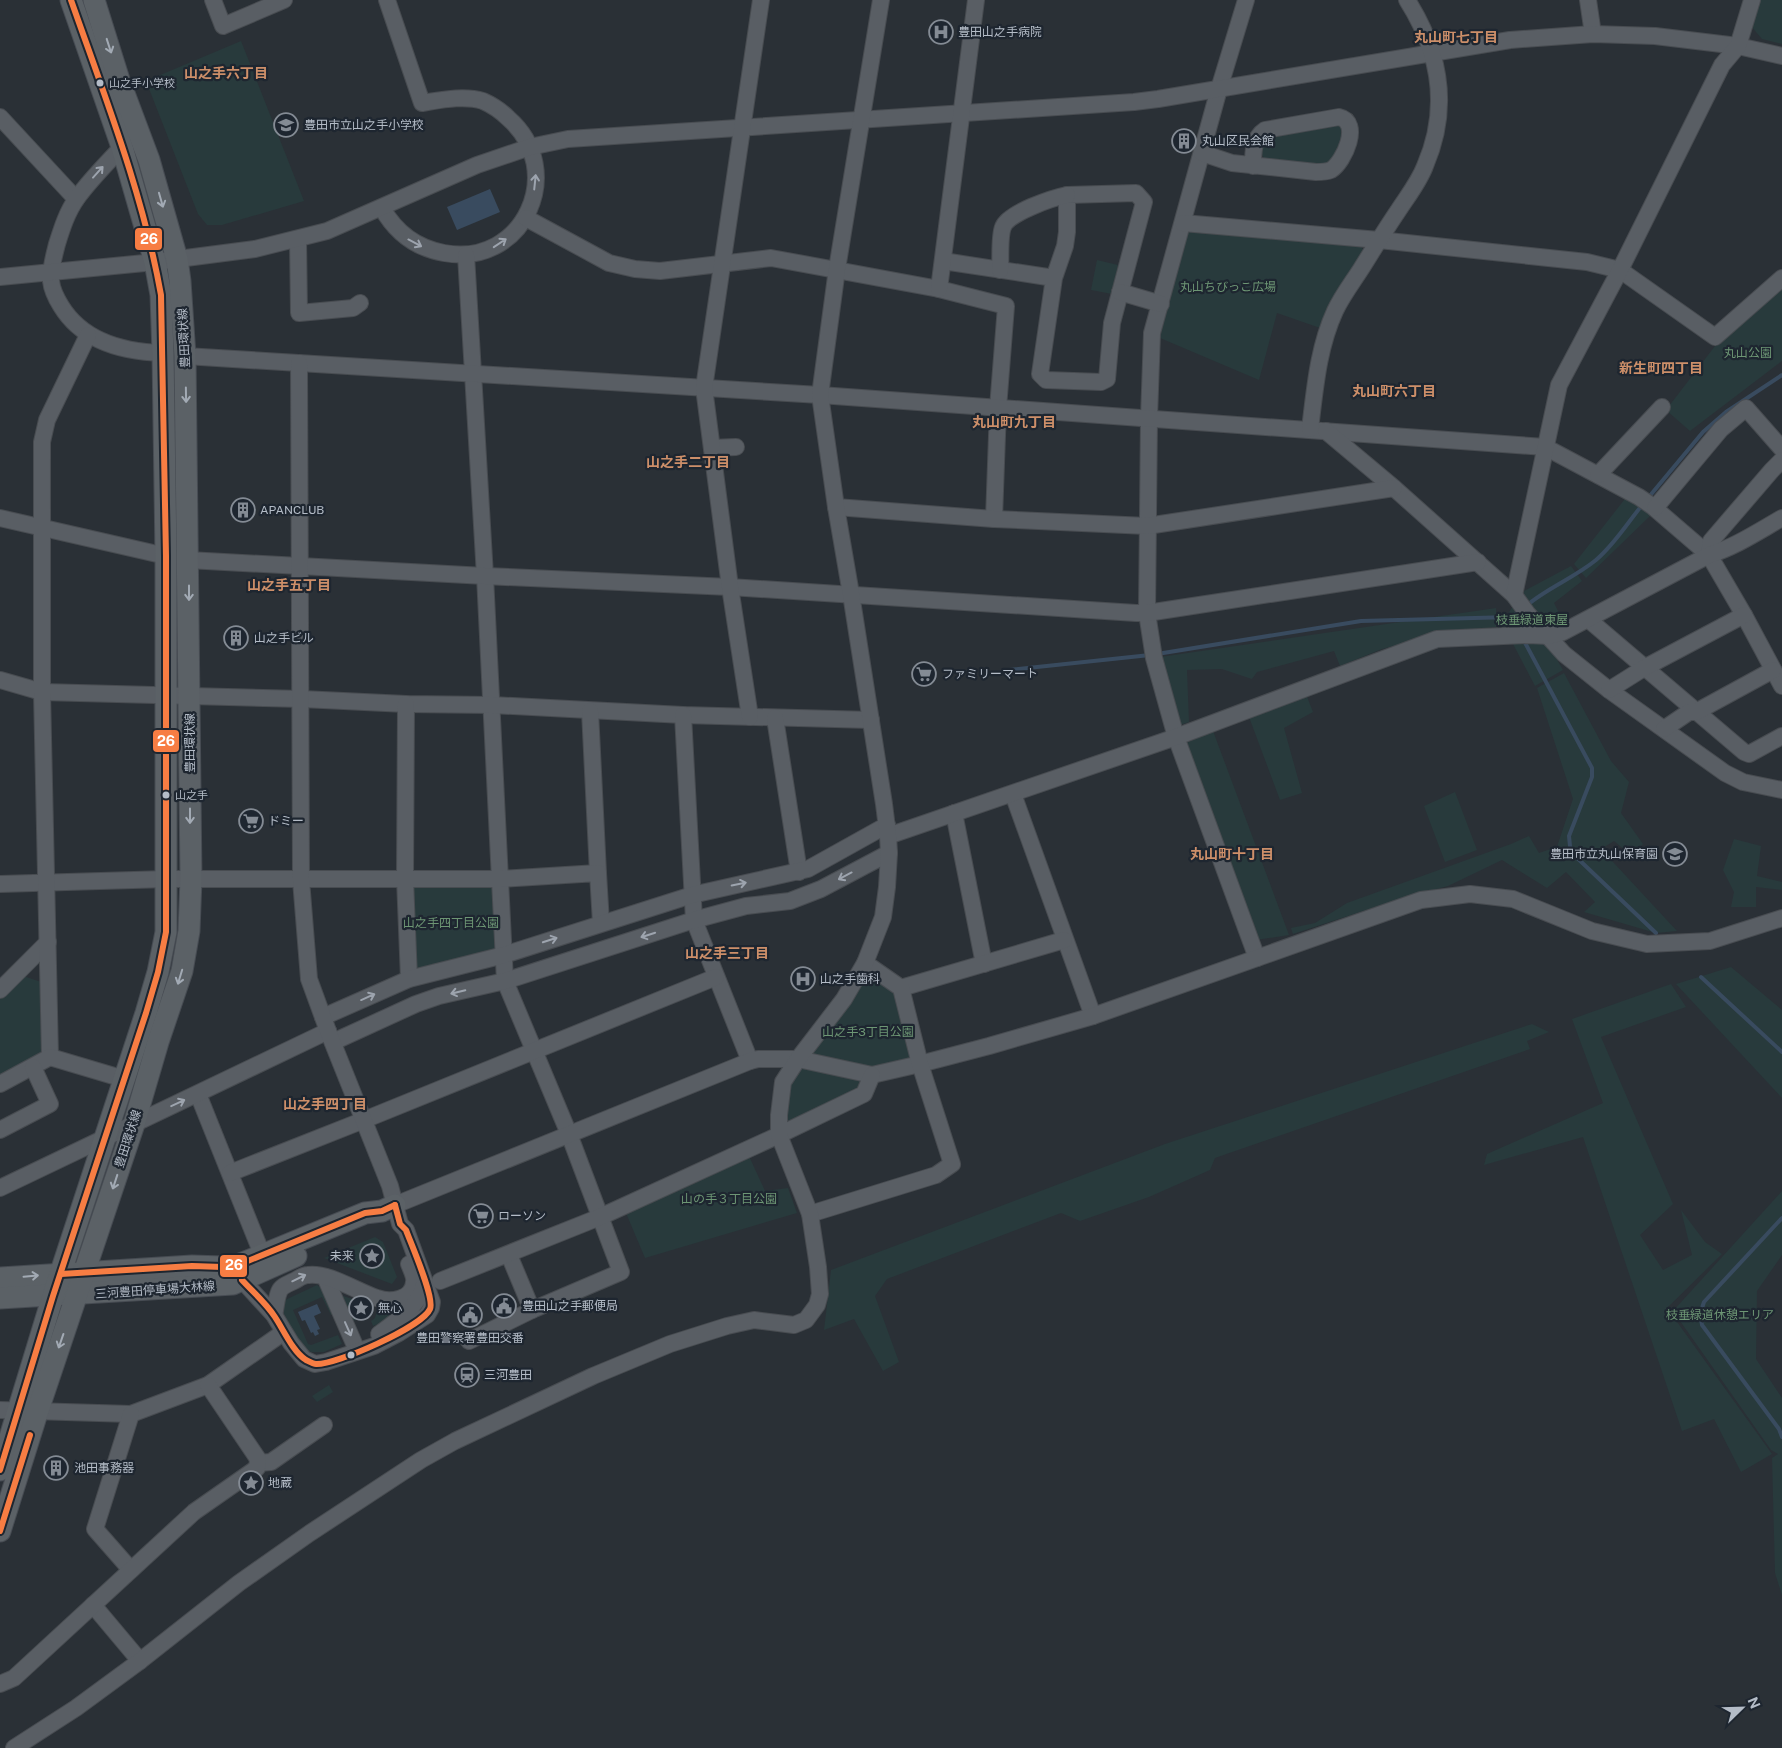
<svg xmlns="http://www.w3.org/2000/svg" width="1782" height="1748" viewBox="0 0 1782 1748" font-family="'Public Sans','Noto Sans JP',sans-serif">
<style>
.green{fill:#283a3c}
.water{fill:#394b5f}
.lines{fill:none;stroke-linecap:round;stroke-linejoin:round}
.stream{stroke:#394b5f;stroke-width:4}
.minor-casing{stroke:#484c51;stroke-width:18}
.major-casing{stroke:#474c53;stroke-width:23}
.minor{stroke:#595e64;stroke-width:16}
.major{stroke:#5b6166;stroke-width:21}
.bus-1-casing{stroke:#1e2630;stroke-width:10}
.bus-1{stroke:#f77d43;stroke-width:6}
.oneway{stroke:#a2aab4}
.oneway2{stroke:#9da4ae}
.bus-dot{fill:#b4bcc7;stroke:#1e2630;stroke-width:2}
.labels{text-anchor:middle;dominant-baseline:central;stroke-width:4.5;stroke-linejoin:round;paint-order:stroke}
.bus-label{font-size:11px;fill:#b4bcc7;stroke:#1e2630;text-anchor:start}
.poi-label{font-size:12px;fill:#b4bcc7;stroke:#1e2630;text-anchor:start}
.park-label{font-size:12px;fill:#6d9674;stroke:#1e2630}
.street-label{font-size:12px;fill:#b4bcc7;stroke:#1e2630}
.neighbourhood-label{font-size:14px;font-weight:bold;fill:#cd8f69;stroke:#1e2630}
.line-badge{stroke:#1e2630;stroke-width:2}
.badge-label{font-size:14px;text-anchor:middle;font-weight:bold;fill:#fff}
</style>
<rect width="100%" height="100%" fill="#2a3036"/>
<g class="green">
<path d="M 1760,0 L 1782,0 L 1782,44 L 1762,39 L 1751,26 Z"/>
<path d="M 241,41 L 304,201 L 222,225 L 207,225 L 198,214 L 146,81 Z"/>
<path d="M 1334,125 L 1339,126 L 1343,130 C 1344,145 1336,155 1326,165 L 1265,160 L 1260,152 L 1266,136 Z"/>
<path d="M 1194,229 L 1360,245 L 1364,251 L 1323,329 L 1277,313 L 1259,380 L 1160,338 L 1186,234 Z"/>
<path d="M 1097,260 L 1118,265 L 1112,294 L 1091,290 Z"/>
<path d="M 1782,286 L 1782,361 L 1690,431 L 1666,410 L 1715,346 Z"/>
<path d="M 1628,495 L 1652,514 L 1586,578 L 1574,564 Z"/>
<path d="M 1571,566 L 1582,581 L 1554,603 L 1564,623 L 1547,642 L 1563,670 L 1535,686 L 1502,623 L 1522,592 Z"/>
<path d="M 1496,608 L 1496,627 L 1445,633 L 1382,649 L 1340,666 L 1334,651 L 1257,672 L 1252,679 L 1222,669 L 1187,670 L 1189,722 L 1177,726 L 1160,657 Z"/>
<path d="M 1564,673 L 1611,761 L 1629,782 L 1621,813 L 1643,844 L 1632,856 L 1614,841 L 1601,849 L 1677,931 L 1656,933 L 1584,912 L 1595,902 L 1566,872 L 1547,888 L 1502,860 L 1448,886 L 1406,897 L 1293,934 L 1291,928 L 1315,923 L 1347,903 L 1511,844 L 1529,836 L 1539,853 L 1557,847 L 1573,799 L 1537,688 Z"/>
<path d="M 1306,694 L 1313,712 L 1284,728 L 1302,793 L 1280,800 L 1249,717 Z"/>
<path d="M 1213,731 L 1289,935 L 1256,940 L 1186,743 Z"/>
<path d="M 1455,792 L 1477,850 L 1445,862 L 1424,806 Z"/>
<path d="M 1734,839 L 1761,846 L 1757,876 L 1782,882 L 1782,890 L 1756,887 L 1756,907 L 1731,907 L 1734,892 L 1723,870 Z"/>
<path d="M 408,882 L 497,882 L 501,953 L 412,975 Z"/>
<path d="M 1731,967 L 1782,1010 L 1782,1098 L 1676,984 Z"/>
<path d="M 866,971 L 895,992 L 914,1061 L 860,1091 L 785,1127 L 789,1086 Z"/>
<path d="M 20,975 L 44,983 L 44,1050 L 42,1056 L 0,1077 L 0,995 Z"/>
<path d="M 1671,984 L 1686,1007 L 1601,1037 L 1673,1204 L 1640,1235 L 1663,1270 L 1692,1255 L 1681,1210 L 1705,1242 L 1722,1254 L 1667,1308 L 1772,1454 L 1741,1472 L 1714,1419 L 1682,1431 L 1583,1137 L 1484,1165 L 1487,1154 L 1603,1103 L 1572,1019 Z"/>
<path d="M 1532,1024 L 1549,1032 L 1527,1041 L 1530,1049 L 1215,1158 L 1210,1170 L 1149,1197 L 1080,1221 L 1061,1213 L 887,1279 L 875,1296 L 899,1362 L 883,1371 L 854,1319 L 824,1330 L 831,1270 L 1165,1144 Z"/>
<path d="M 748,1154 L 765,1191 L 788,1188 L 797,1213 L 645,1258 L 626,1213 Z"/>
<path d="M 1782,1191 L 1782,1255 L 1757,1291 L 1756,1359 L 1782,1398 L 1782,1595 L 1775,1573 L 1772,1458 L 1778,1454 L 1771,1450 L 1673,1311 Z"/>
<path d="M 375,1237 L 383,1242 L 397,1277 L 392,1284 L 324,1258 Z"/>
<path d="M 317,1285 L 327,1293 L 337,1313 L 331,1315 L 322,1297 L 293,1310 L 308,1344 L 311,1345 L 338,1335 L 342,1344 L 324,1352 L 311,1352 L 299,1345 L 281,1312 L 283,1301 Z"/>
<path d="M 337,1294 L 367,1304 L 365,1315 L 349,1323 Z"/>
<path d="M 378,1308 L 386,1310 L 401,1309 L 386,1321 L 373,1326 L 371,1321 L 375,1318 Z"/>
<path d="M 329,1385 L 333,1392 L 317,1402 L 312,1396 Z"/>
</g>
<g class="water">
<path d="M 490,189 L 500,212 L 457,230 L 447,207 Z"/>
<path d="M 317,1304 L 321,1313 L 314,1316 L 320,1329 L 317,1330 L 319,1334 L 315,1336 L 313,1332 L 311,1333 L 305,1320 L 302,1321 L 298,1312 Z"/>
</g>
<g class="lines">
<g class="stream">
<path d="M 1648,498 L 1703,432 L 1726,412 L 1782,375"/>
<path d="M 1526,606 C 1547,588 1574,578 1596,560 C 1615,544 1628,522 1643,504"/>
<path d="M 1512,617 L 1519,631"/>
<path d="M 1523,639 L 1592,768 L 1592,777 L 1569,836 L 1570,846 L 1574,855 L 1656,933"/>
<path d="M 1157,654 L 1361,621 L 1512,617 L 1520,610"/>
<path d="M 1009,670 L 1150,655"/>
<path d="M 1701,977 L 1782,1052"/>
<path d="M 1782,1218 L 1704,1302 L 1700,1314 L 1702,1325 L 1779,1429 L 1782,1437"/>
</g>
<g class="minor-casing">
<g id="minor">
<path d="M 213,0 L 223,26 L 284,0"/>
<path d="M 1246,0 L 1219,89 L 1152,333 L 1149,418 L 1147,613 L 1154,658 L 1176,737 L 1257,958"/>
<path d="M 1588,0 L 1593,34"/>
<path d="M 0,117 L 76,199"/>
<path d="M 122,147 C 107,163 90,180 77,198 C 67,212 62,228 57,244 C 54,256 50,269 51,281 C 52,290 56,298 61,306 C 83,342 123,352 163,353"/>
<path d="M 1202,153 L 1232,163 L 1316,172 C 1321,172 1326,172 1331,170 C 1344,162 1362,122 1339,117 L 1265,130 C 1253,138 1253,153 1253,166"/>
<path d="M 382,208 C 396,233 416,248 444,253 C 524,268 568,170 508,118 C 501,111 492,105 483,101 C 464,95 441,100 422,103 L 387,0"/>
<path d="M 526,218 L 609,263 L 635,269 L 660,271 L 771,258 L 939,289 L 1006,306 L 998,408 L 994,519"/>
<path d="M 1183,223 L 1379,240 L 1587,262 L 1620,270 L 1715,337 L 1782,278"/>
<path d="M 298,239 L 299,313 L 353,308 L 360,303"/>
<path d="M 466,255 L 485,576 L 505,981 L 569,1134 L 621,1272 L 532,1310 L 469,1341"/>
<path d="M 943,261 L 1054,278 L 1040,374 L 1046,380 L 1101,382 L 1107,379 L 1112,323 L 1144,202 L 1136,193 L 1067,195 L 1067,232 L 1065,246 L 1054,278"/>
<path d="M 1000,270 C 1001,259 999,237 1003,227 C 1008,213 1052,198 1067,195"/>
<path d="M 0,277 L 155,262 L 255,249 L 327,231 L 477,165 L 530,147 L 568,139 L 1134,102 L 1158,99 L 1510,40 L 1593,34 L 1655,36 L 1738,46 L 1782,56"/>
<path d="M 939,289 L 976,0"/>
<path d="M 1120,292 L 1161,304"/>
<path d="M 185,356 L 820,395 L 1545,447 L 1639,497 L 1652,506 L 1709,555 L 1744,615 L 1782,686"/>
<path d="M 1310,429 C 1315,389 1318,348 1335,311 C 1342,296 1352,283 1361,269 C 1373,250 1385,230 1398,211 C 1407,197 1419,182 1425,166 C 1450,108 1440,52 1407,0"/>
<path d="M 1326,431 L 1394,488 L 1514,595 L 1527,613 L 1564,654 L 1609,690 L 1725,773 L 1743,782 L 1782,790"/>
<path d="M 712,448 L 736,447"/>
<path d="M 1598,475 L 1662,407"/>
<path d="M 836,507 L 994,519 L 1147,526 L 1394,488"/>
<path d="M 1655,508 L 1721,429 L 1746,408 L 1782,449"/>
<path d="M 0,518 L 166,556"/>
<path d="M 1709,555 L 1711,541 L 1772,470 L 1782,460"/>
<path d="M 188,560 L 485,576 L 730,587 L 1136,613 L 1147,613 L 1478,562"/>
<path d="M 1514,595 L 1559,385 L 1620,270 L 1722,65 L 1738,46 L 1752,0"/>
<path d="M 1589,620 L 1744,752 L 1749,754 L 1782,736"/>
<path d="M 0,680 L 42,692 L 302,699 L 406,704 L 492,705 L 683,715 L 871,720"/>
<path d="M 1609,690 L 1644,668 L 1744,615"/>
<path d="M 406,704 L 405,879 L 409,979"/>
<path d="M 590,711 L 598,873"/>
<path d="M 683,715 L 694,920 L 750,1061"/>
<path d="M 750,717 L 730,587 L 704,388 L 761,0"/>
<path d="M 775,718 L 799,872"/>
<path d="M 1664,729 L 1689,712 L 1696,712 L 1773,670"/>
<path d="M 1013,794 L 1093,1016"/>
<path d="M 954,813 L 984,964"/>
<path d="M 888,836 L 1176,737 L 1437,639 L 1528,635 L 1549,636 L 1563,632 L 1709,555 C 1735,547 1759,531 1782,518"/>
<path d="M 0,884 L 167,879 L 500,879 L 598,873 L 601,923"/>
<path d="M 901,988 L 1064,940"/>
<path d="M 0,990 L 48,942"/>
<path d="M 323,1017 L 409,979 L 504,955 L 692,895 L 808,869 L 887,825"/>
<path d="M 333,1042 L 416,1004 L 439,996 L 505,981 L 694,920 L 746,906 L 790,901 L 821,889 L 889,853"/>
<path d="M 50,1057 L 42,692 L 42,442 L 47,420 L 88,335"/>
<path d="M 0,1084 L 50,1057 L 124,1079"/>
<path d="M 198,1094 L 262,1254"/>
<path d="M 0,1130 L 50,1104 L 33,1067"/>
<path d="M 230,1173 L 364,1120 L 716,977"/>
<path d="M 0,1188 L 328,1031"/>
<path d="M 395,1205 L 750,1061 L 758,1059 L 798,1059 L 872,1075 L 920,1064 L 989,1046 L 1093,1016 L 1421,900 L 1470,894 L 1513,899 L 1592,931 L 1647,944 L 1710,941 L 1782,918"/>
<path d="M 810,1214 L 936,1175 L 952,1164 L 920,1064 L 901,988 L 865,963"/>
<path d="M 509,1255 L 532,1310"/>
<path d="M 325,1277 L 356,1348"/>
<path d="M 242,1280 L 274,1315 L 291,1343 L 304,1359 L 315,1364 L 326,1362 L 374,1346 L 399,1333 L 427,1315 L 431,1308 L 432,1302 L 406,1230 L 400,1224 L 390,1186 L 328,1031 L 309,979 L 301,880 L 299,363"/>
<path d="M 440,1281 L 600,1217 L 779,1135 L 864,1094 L 872,1075"/>
<path d="M 274,1315 C 276,1308 276,1299 279,1292 C 281,1286 288,1284 294,1281 C 298,1279 303,1275 308,1275 C 328,1272 358,1292 377,1298 C 390,1303 413,1300 414,1282 C 415,1277 411,1269 409,1264"/>
<path d="M 379,1334 C 393,1324 420,1305 423,1287"/>
<path d="M 0,1410 L 131,1414 L 208,1385 L 284,1332"/>
<path d="M 131,1414 L 95,1529 L 131,1570"/>
<path d="M 258,1463 L 271,1462 L 324,1425"/>
<path d="M 93,1605 L 140,1661"/>
<path d="M 0,1684 L 14,1678 L 194,1512 L 257,1468 L 258,1459 L 208,1385"/>
<path d="M 14,1748 L 76,1708 L 140,1661 L 239,1583 L 310,1533 L 421,1460 L 455,1441 L 593,1376 L 670,1344 L 727,1326 L 754,1320 L 794,1325 L 806,1320 L 817,1305 L 820,1294 L 818,1267 L 810,1214 L 779,1135 L 779,1115 L 783,1082 L 798,1059 L 844,999 L 865,963 L 883,917 L 887,887 L 889,853 L 888,836 L 884,804 L 851,594 L 836,507 L 820,395 L 837,269 L 881,0"/>
</g>
</g>
<g class="major-casing">
<g id="major">
<path d="M 0,1278 L 192,1266 L 223,1267 L 238,1265 L 365,1213 L 382,1211 L 395,1205"/>
<path d="M 0,1298 L 233,1284 L 296,1256"/>
<path d="M 0,1470 L 53,1296 L 146,1013 L 158,972 L 166,932 L 166,556 L 163,353 L 161,295 L 155,262 L 122,147 L 71,0"/>
<path d="M 0,1531 L 37,1413 L 134,1124 L 158,1042 L 182,971 L 189,931 L 191,879 L 185,356 L 180,281 L 177,259 L 149,160 L 119,80 L 94,0"/>
</g>
</g>
<use href="#minor" class="minor"/>
<use href="#major" class="major"/>
<g class="bus-1-casing">
<g id="bus-1">
<path d="M 61,1274 L 192,1266 L 223,1267 L 238,1265 L 365,1213 L 382,1211 L 395,1205"/>
<path d="M 242,1280 C 253,1292 266,1303 275,1317 C 283,1329 293,1352 306,1360 C 308,1361 313,1364 316,1364 C 336,1365 422,1327 430,1309 C 435,1298 411,1244 406,1230 L 400,1224 L 395,1205"/>
<path d="M 0,1470 L 53,1296 L 146,1013 L 158,972 L 166,932 L 166,556 L 161,295 C 143,194 105,97 71,0"/>
<path d="M 0,1531 L 30,1435"/>
</g>
</g>
<use href="#bus-1" class="bus-1"/>
</g>
<defs><path id="oneway-shaft" d="M-6 0H5M1.5-3L5.5 0L1.5 3" fill="none" stroke-width="1.6" stroke-linecap="round" stroke-linejoin="round" transform="scale(1.25)"/></defs>
<g class="oneway">
<use href="#oneway-shaft" transform="translate(109 46) rotate(72)"/>
<use href="#oneway-shaft" transform="translate(161 200) rotate(74)"/>
<use href="#oneway-shaft" transform="translate(186 395) rotate(89)"/>
<use href="#oneway-shaft" transform="translate(189 593) rotate(90)"/>
<use href="#oneway-shaft" transform="translate(190 816) rotate(90)"/>
<use href="#oneway-shaft" transform="translate(180 977) rotate(107)"/>
<use href="#oneway-shaft" transform="translate(115 1182) rotate(108)"/>
<use href="#oneway-shaft" transform="translate(31 1276) rotate(-5)"/>
<use href="#oneway-shaft" transform="translate(61 1341) rotate(109)"/>
</g>
<g class="oneway2">
<use href="#oneway-shaft" transform="translate(98 172) rotate(-48)"/>
<use href="#oneway-shaft" transform="translate(535 182) rotate(-84)"/>
<use href="#oneway-shaft" transform="translate(415 243) rotate(28)"/>
<use href="#oneway-shaft" transform="translate(500 243) rotate(-34)"/>
<use href="#oneway-shaft" transform="translate(845 876) rotate(152)"/>
<use href="#oneway-shaft" transform="translate(739 884) rotate(-12)"/>
<use href="#oneway-shaft" transform="translate(648 935) rotate(162)"/>
<use href="#oneway-shaft" transform="translate(550 940) rotate(-18)"/>
<use href="#oneway-shaft" transform="translate(458 992) rotate(167)"/>
<use href="#oneway-shaft" transform="translate(368 997) rotate(-24)"/>
<use href="#oneway-shaft" transform="translate(178 1103) rotate(-25)"/>
<use href="#oneway-shaft" transform="translate(299 1278) rotate(-26)"/>
<use href="#oneway-shaft" transform="translate(348 1329) rotate(66)"/>
</g>
<defs>
<g id="hospital-ring" transform="scale(1.25)"><circle r="9.5" fill="#1e2630" stroke="#848b94" stroke-width="1.5"/><path d="M-5-5h3v3.5h4V-5h3V5h-3V1.5h-4V5h-3Z" fill="#848b94"/></g>
<g id="school-ring" transform="scale(1.25)"><circle r="9.5" fill="#1e2630" stroke="#848b94" stroke-width="1.5"/><path d="M0-5L7-2L0 1L-7-2ZM-4 1L0 2.5L4 1V4Q0 6-4 4Z" fill="#848b94"/></g>
<g id="building-ring" transform="scale(1.25)"><circle r="9.5" fill="#1e2630" stroke="#848b94" stroke-width="1.5"/><path d="M-4-6H4V6H1V3H-1V6H-4ZM-2.5-4.3h1.7v1.8h-1.7ZM.8-4.3h1.7v1.8H.8ZM-2.5-1h1.7V.8h-1.7ZM.8-1h1.7V.8H.8Z" fill="#848b94"/></g>
<g id="supermarket-ring" transform="scale(1.25)"><circle r="9.5" fill="#1e2630" stroke="#848b94" stroke-width="1.5"/><path d="M-6-5.5h2.5l.6 2H6L4.5 2H-2.5L-4.4-4H-6ZM-1.5 3.2a1.3 1.3 0 1 0 .1 0ZM3 3.2a1.3 1.3 0 1 0 .1 0Z" fill="#848b94"/></g>
<g id="sight-ring" transform="scale(1.25)"><circle r="9.5" fill="#1e2630" stroke="#848b94" stroke-width="1.5"/><path d="M0-6L1.8-2.2L6-1.7L2.9 1.2L3.7 5.4L0 3.3L-3.7 5.4L-2.9 1.2L-6-1.7L-1.8-2.2Z" fill="#848b94"/></g>
<g id="civic-ring" transform="scale(1.25)"><circle r="9.5" fill="#1e2630" stroke="#848b94" stroke-width="1.5"/><path d="M-.6-6.5H3V-4.5H.6V-3L4-1V1h2V6H-6V1h2V-1L-.6-3ZM-1.2 2.5V6h2.4V2.5Z" fill="#848b94"/></g>
<g id="station-ring" transform="scale(1.25)"><circle r="9.5" fill="#1e2630" stroke="#848b94" stroke-width="1.5"/><path d="M-3-6H3Q5-6 5-4V2Q5 4 3 4L4.5 6H3L1.5 4h-3L-3 6H-4.5L-3 4Q-5 4-5 2V-4Q-5-6-3-6ZM-3.5-4v3h7v-3ZM-3.5 1v1.5H-2V1ZM2 1v1.5H3.5V1Z" fill="#848b94"/></g>
</defs>
<g fill-rule="evenodd">
<use href="#hospital-ring" x="941" y="32"/>
<use href="#school-ring" x="286" y="125"/>
<use href="#building-ring" x="1184" y="141"/>
<use href="#building-ring" x="243" y="510"/>
<use href="#building-ring" x="236" y="638"/>
<use href="#supermarket-ring" x="924" y="674"/>
<use href="#supermarket-ring" x="251" y="821"/>
<use href="#school-ring" x="1675" y="854"/>
<use href="#hospital-ring" x="803" y="979"/>
<use href="#supermarket-ring" x="481" y="1216"/>
<use href="#sight-ring" x="372" y="1256"/>
<use href="#civic-ring" x="504" y="1306"/>
<use href="#sight-ring" x="361" y="1308"/>
<use href="#civic-ring" x="470" y="1315"/>
<use href="#station-ring" x="467" y="1375"/>
<use href="#building-ring" x="56" y="1468"/>
<use href="#sight-ring" x="251" y="1483"/>
</g>
<g class="bus-dot">
<circle cx="100" cy="83" r="4.5"/>
<circle cx="166" cy="795" r="4.5"/>
<circle cx="351" cy="1355" r="4.5"/>
</g>
<g class="labels">
<g class="bus-label">
<text x="109" y="83">山之手小学校</text>
<text x="175" y="795">山之手</text>
</g>
<g class="poi-label">
<text x="958" y="32">豊田山之手病院</text>
<text x="304" y="125">豊田市立山之手小学校</text>
<text x="1202" y="141">丸山区民会館</text>
<text x="260" y="510">APANCLUB</text>
<text x="254" y="638">山之手ビル</text>
<text x="942" y="674">ファミリーマート</text>
<text x="268" y="821">ドミー</text>
<text x="1658" y="854" text-anchor="end">豊田市立丸山保育園</text>
<text x="820" y="979">山之手歯科</text>
<text x="498" y="1216">ローソン</text>
<text x="354" y="1256" text-anchor="end">未来</text>
<text x="522" y="1306">豊田山之手郵便局</text>
<text x="378" y="1308">無心</text>
<text x="470" y="1338" text-anchor="middle">豊田警察署豊田交番</text>
<text x="484" y="1375">三河豊田</text>
<text x="74" y="1468">池田事務器</text>
<text x="268" y="1483">地蔵</text>
</g>
<g class="park-label">
<text x="1228" y="287">丸山ちびっこ広場</text>
<text x="1748" y="353">丸山公園</text>
<text x="1532" y="620">枝垂緑道東屋</text>
<text x="451" y="923">山之手四丁目公園</text>
<text x="868" y="1032">山之手3丁目公園</text>
<text x="729" y="1199">山の手３丁目公園</text>
<text x="1720" y="1315">枝垂緑道休憩エリア</text>
</g>
<g class="street-label">
<text transform="translate(184 338) rotate(-93)">豊田環状線</text>
<text transform="translate(190 743) rotate(-90)">豊田環状線</text>
<text transform="translate(128 1139) rotate(-72)">豊田環状線</text>
<text transform="translate(155 1290) rotate(-4)">三河豊田停車場大林線</text>
</g>
<g class="neighbourhood-label">
<text x="1456" y="37">丸山町七丁目</text>
<text x="226" y="73">山之手六丁目</text>
<text x="1661" y="368">新生町四丁目</text>
<text x="1394" y="391">丸山町六丁目</text>
<text x="1014" y="422">丸山町九丁目</text>
<text x="688" y="462">山之手二丁目</text>
<text x="289" y="585">山之手五丁目</text>
<text x="1232" y="854">丸山町十丁目</text>
<text x="727" y="953">山之手三丁目</text>
<text x="325" y="1104">山之手四丁目</text>
</g>
</g>
<g class="line-badge">
<rect x="134" y="227" width="29" height="24" rx="5" fill="#f77d43"/>
<rect x="152" y="729" width="28" height="24" rx="5" fill="#f77d43"/>
<rect x="219" y="1254" width="29" height="24" rx="5" fill="#f77d43"/>
</g>
<g class="badge-label">
<text x="149" y="244">26</text>
<text x="166" y="746">26</text>
<text x="234" y="1270">26</text>
</g>
<g transform="translate(1742 1708) rotate(67)" stroke="#1e2630" stroke-width="4" paint-order="stroke">
<path d="M0-4L9 19L0 12L-9 19Z" fill="#b4bcc7"/>
<text y="-8" font-size="14" font-weight="bold" text-anchor="middle" fill="#b4bcc7">N</text>
</g>
</svg>
